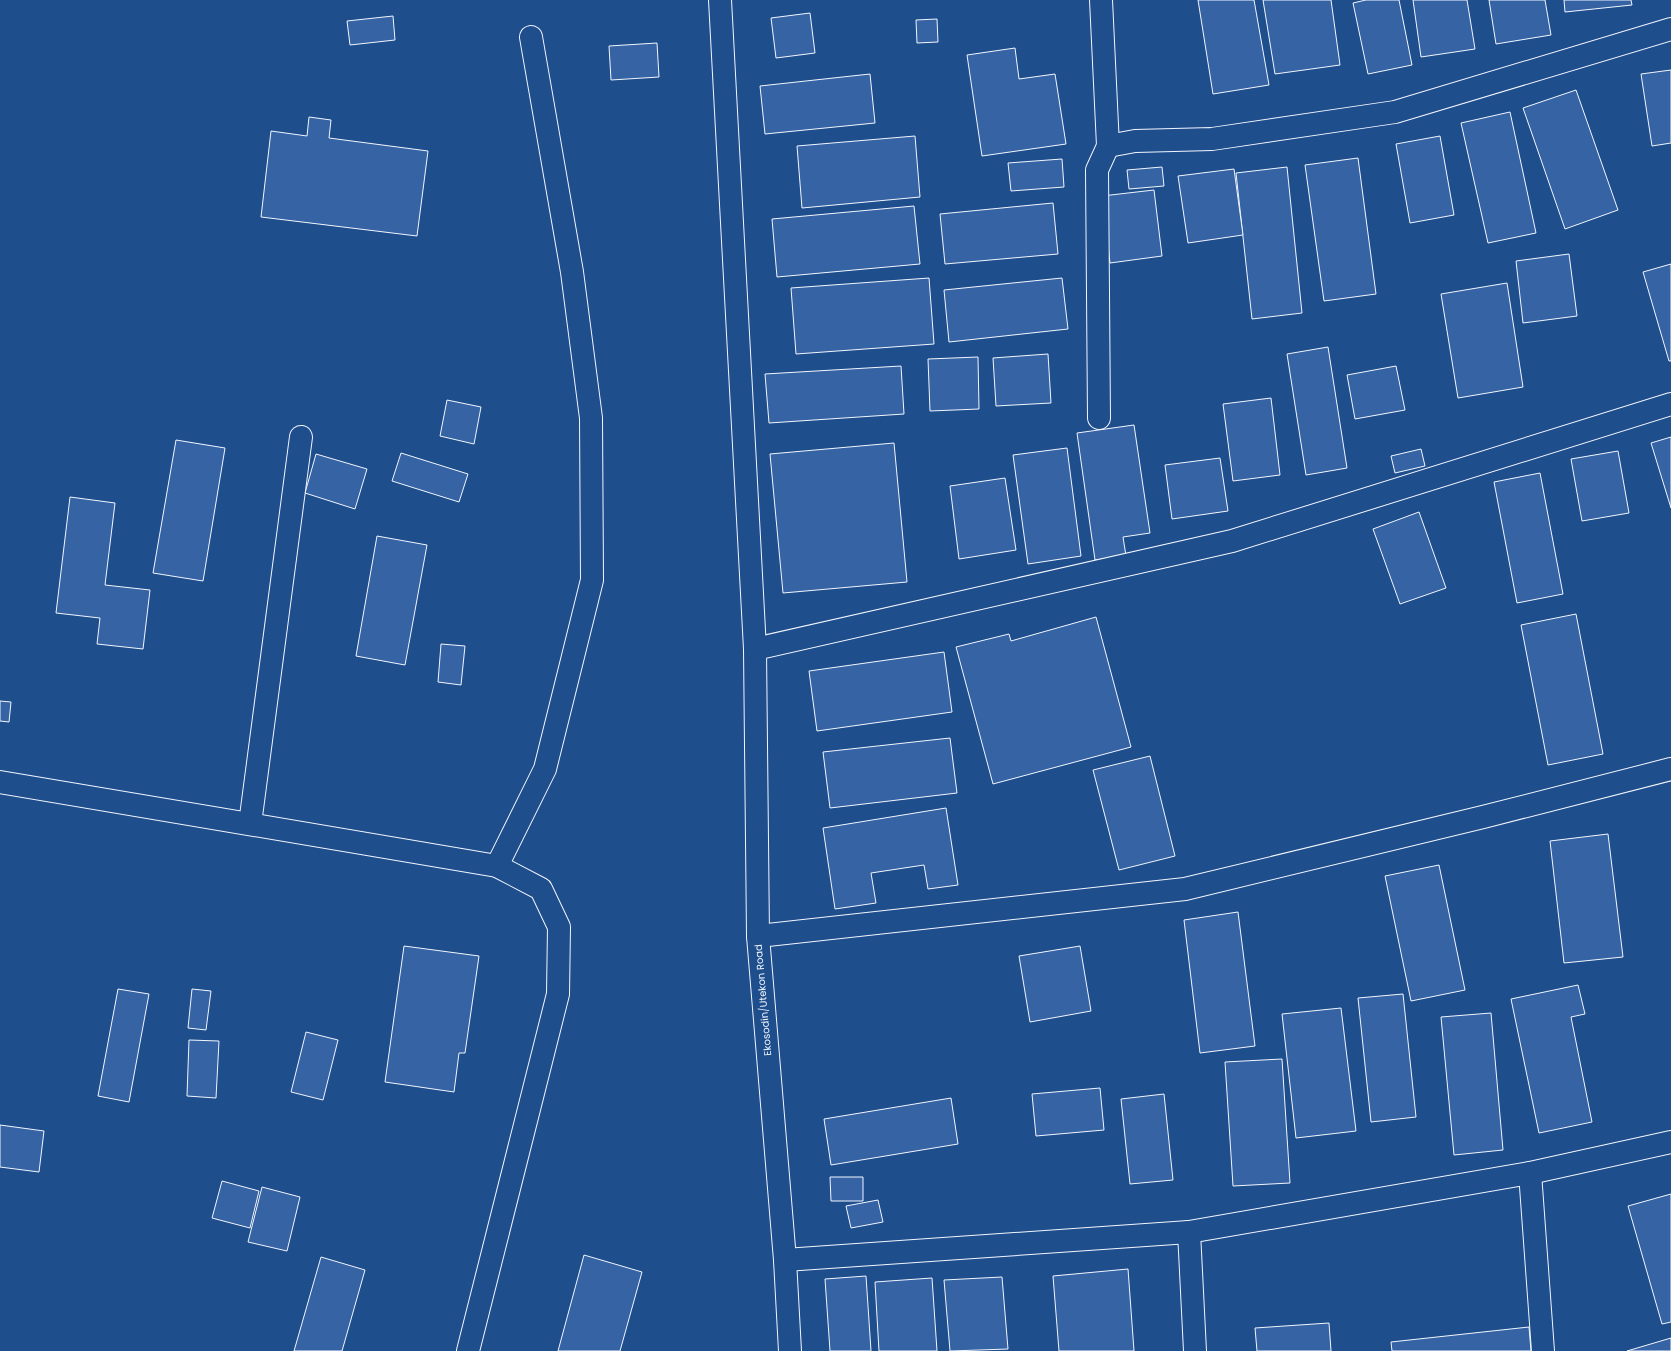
<svg xmlns="http://www.w3.org/2000/svg" width="1671" height="1351" viewBox="0 0 1671 1351" font-family="Poppins,sans-serif">
<style>
.building{fill:#3563a3;stroke:#f2f6ff}
.lines{fill:none;stroke-linecap:round;stroke-linejoin:round}
.street-casing{stroke:#f2f6ff;stroke-width:24}
.street{stroke:#1f4e8c;stroke-width:22}
.labels{text-anchor:middle;dominant-baseline:central;stroke-width:3;stroke-linejoin:round;paint-order:stroke}
.street-label{font-size:10px;fill:#f2f6ff;stroke:#1f4e8c}
</style>
<rect width="100%" height="100%" fill="#1f4e8c"/>
<g class="building">
<path d="M 1198,0 L 1254,0 L 1269,85 L 1213,94 Z"/>
<path d="M 1263,0 L 1331,0 L 1340,65 L 1275,74 Z"/>
<path d="M 1366,0 L 1399,0 L 1412,65 L 1368,74 L 1353,3 Z"/>
<path d="M 1413,0 L 1467,0 L 1475,49 L 1421,57 Z"/>
<path d="M 1489,0 L 1545,0 L 1551,35 L 1496,44 Z"/>
<path d="M 1564,0 L 1631,0 L 1632,5 L 1565,12 Z"/>
<path d="M 810,13 L 815,53 L 776,58 L 771,18 Z"/>
<path d="M 393,16 L 395,40 L 350,45 L 347,21 Z"/>
<path d="M 937,19 L 938,42 L 917,43 L 916,20 Z"/>
<path d="M 657,43 L 659,77 L 611,80 L 609,46 Z"/>
<path d="M 1015,48 L 1019,79 L 1055,74 L 1066,144 L 982,156 L 967,55 Z"/>
<path d="M 1671,70 L 1671,143 L 1652,146 L 1641,74 Z"/>
<path d="M 870,74 L 875,123 L 765,134 L 760,86 Z"/>
<path d="M 1576,90 L 1618,210 L 1565,229 L 1523,108 Z"/>
<path d="M 1510,112 L 1536,233 L 1488,243 L 1461,123 Z"/>
<path d="M 309,117 L 331,120 L 329,138 L 428,151 L 417,236 L 261,217 L 271,131 L 307,136 Z"/>
<path d="M 915,136 L 920,197 L 802,208 L 797,146 Z"/>
<path d="M 1440,136 L 1454,215 L 1410,223 L 1396,144 Z"/>
<path d="M 1358,158 L 1376,294 L 1324,301 L 1305,165 Z"/>
<path d="M 1062,159 L 1064,187 L 1011,191 L 1008,163 Z"/>
<path d="M 1162,167 L 1164,186 L 1129,189 L 1127,170 Z"/>
<path d="M 1287,167 L 1302,313 L 1252,319 L 1236,173 Z"/>
<path d="M 1234,169 L 1243,235 L 1188,243 L 1178,176 Z"/>
<path d="M 1154,190 L 1162,256 L 1110,263 L 1102,196 Z"/>
<path d="M 1053,203 L 1058,254 L 945,264 L 940,214 Z"/>
<path d="M 914,206 L 920,264 L 777,277 L 772,219 Z"/>
<path d="M 1569,254 L 1577,316 L 1523,323 L 1516,261 Z"/>
<path d="M 1671,264 L 1671,361 L 1669,361 L 1643,272 Z"/>
<path d="M 929,278 L 934,344 L 796,354 L 791,288 Z"/>
<path d="M 1062,278 L 1068,329 L 949,342 L 944,290 Z"/>
<path d="M 1507,283 L 1523,387 L 1458,398 L 1441,294 Z"/>
<path d="M 1328,347 L 1347,468 L 1306,475 L 1287,354 Z"/>
<path d="M 1048,354 L 1051,403 L 996,406 L 993,358 Z"/>
<path d="M 978,357 L 979,409 L 930,411 L 928,359 Z"/>
<path d="M 901,366 L 904,414 L 769,423 L 765,374 Z"/>
<path d="M 1396,366 L 1405,410 L 1355,419 L 1347,375 Z"/>
<path d="M 1271,398 L 1280,475 L 1233,481 L 1223,404 Z"/>
<path d="M 447,400 L 481,407 L 474,444 L 440,436 Z"/>
<path d="M 1134,425 L 1150,533 L 1123,537 L 1126,556 L 1095,560 L 1077,433 Z"/>
<path d="M 1671,437 L 1671,508 L 1651,443 Z"/>
<path d="M 176,440 L 225,448 L 203,581 L 153,573 Z"/>
<path d="M 894,443 L 907,582 L 783,593 L 770,454 Z"/>
<path d="M 1067,448 L 1081,556 L 1028,564 L 1013,455 Z"/>
<path d="M 1421,449 L 1425,466 L 1395,473 L 1391,456 Z"/>
<path d="M 1618,451 L 1629,513 L 1582,521 L 1571,459 Z"/>
<path d="M 401,453 L 468,474 L 459,502 L 392,481 Z"/>
<path d="M 316,454 L 367,469 L 355,509 L 305,493 Z"/>
<path d="M 1220,458 L 1228,511 L 1172,519 L 1165,465 Z"/>
<path d="M 1540,473 L 1563,594 L 1517,603 L 1494,482 Z"/>
<path d="M 1005,478 L 1016,550 L 959,559 L 950,486 Z"/>
<path d="M 70,497 L 115,503 L 105,585 L 150,590 L 143,649 L 97,644 L 100,618 L 56,613 Z"/>
<path d="M 1419,512 L 1446,588 L 1400,604 L 1373,529 Z"/>
<path d="M 377,536 L 427,545 L 405,665 L 356,656 Z"/>
<path d="M 1576,614 L 1603,754 L 1548,765 L 1521,625 Z"/>
<path d="M 1096,617 L 1131,747 L 993,784 L 956,647 L 1009,634 L 1011,641 Z"/>
<path d="M 441,644 L 465,646 L 461,685 L 438,682 Z"/>
<path d="M 944,652 L 952,712 L 817,731 L 809,671 Z"/>
<path d="M 0,701 L 11,702 L 9,722 L 0,721 Z"/>
<path d="M 950,738 L 957,793 L 830,808 L 823,752 Z"/>
<path d="M 1150,756 L 1175,856 L 1119,870 L 1093,770 Z"/>
<path d="M 946,808 L 958,885 L 928,889 L 924,865 L 871,873 L 876,903 L 835,909 L 823,828 Z"/>
<path d="M 1608,834 L 1623,957 L 1564,963 L 1550,841 Z"/>
<path d="M 1439,865 L 1465,990 L 1411,1001 L 1385,876 Z"/>
<path d="M 1238,912 L 1255,1046 L 1200,1053 L 1184,920 Z"/>
<path d="M 404,946 L 479,956 L 465,1053 L 459,1053 L 454,1092 L 385,1082 Z"/>
<path d="M 1080,946 L 1091,1011 L 1030,1022 L 1019,956 Z"/>
<path d="M 1578,985 L 1585,1014 L 1571,1017 L 1592,1122 L 1539,1133 L 1511,999 Z"/>
<path d="M 118,989 L 149,994 L 129,1102 L 98,1096 Z"/>
<path d="M 192,989 L 211,991 L 206,1030 L 188,1028 Z"/>
<path d="M 1403,994 L 1416,1117 L 1371,1122 L 1358,998 Z"/>
<path d="M 1341,1008 L 1356,1131 L 1296,1138 L 1282,1014 Z"/>
<path d="M 1491,1013 L 1503,1150 L 1454,1155 L 1441,1017 Z"/>
<path d="M 306,1032 L 338,1040 L 323,1100 L 291,1092 Z"/>
<path d="M 189,1040 L 219,1041 L 216,1098 L 187,1096 Z"/>
<path d="M 1282,1059 L 1290,1183 L 1233,1186 L 1225,1062 Z"/>
<path d="M 1100,1088 L 1104,1130 L 1036,1136 L 1032,1094 Z"/>
<path d="M 1164,1094 L 1173,1180 L 1130,1184 L 1121,1099 Z"/>
<path d="M 951,1098 L 958,1144 L 831,1165 L 824,1119 Z"/>
<path d="M 0,1125 L 44,1131 L 39,1172 L 0,1167 Z"/>
<path d="M 830,1177 L 863,1177 L 863,1201 L 831,1201 Z"/>
<path d="M 222,1181 L 259,1191 L 250,1228 L 212,1218 Z"/>
<path d="M 262,1187 L 300,1197 L 287,1251 L 248,1242 Z"/>
<path d="M 1671,1194 L 1671,1322 L 1662,1324 L 1628,1206 Z"/>
<path d="M 878,1200 L 883,1222 L 851,1228 L 846,1206 Z"/>
<path d="M 584,1255 L 642,1272 L 620,1351 L 558,1351 Z"/>
<path d="M 321,1257 L 365,1270 L 342,1351 L 294,1351 Z"/>
<path d="M 1128,1269 L 1134,1351 L 1059,1351 L 1053,1276 Z"/>
<path d="M 866,1276 L 871,1351 L 830,1351 L 825,1279 Z"/>
<path d="M 1002,1277 L 1008,1349 L 950,1351 L 944,1280 Z"/>
<path d="M 932,1278 L 937,1351 L 879,1351 L 875,1282 Z"/>
<path d="M 1329,1323 L 1331,1351 L 1257,1351 L 1255,1328 Z"/>
<path d="M 1529,1327 L 1531,1351 L 1392,1351 L 1391,1342 Z"/>
<path d="M 1671,1338 L 1671,1351 L 1627,1351 Z"/>
</g>
<g class="lines">
<g class="street-casing">
<g id="street">
<path d="M 720,0 L 755,649 L 758,936 L 785,1260 L 790,1351"/>
<path d="M 1108,146 L 1135,141 L 1212,139 L 1395,112 L 1671,29"/>
<path d="M 1099,418 L 1097,170 L 1108,146 L 1101,0"/>
<path d="M 755,649 L 1232,541 L 1671,404"/>
<path d="M 0,782 L 497,866 L 541,889 L 559,927 L 558,994 L 468,1351"/>
<path d="M 250,824 L 301,437"/>
<path d="M 497,866 L 545,769 L 592,580 L 591,418 L 572,272 L 531,37"/>
<path d="M 758,936 L 1185,889 L 1483,817 L 1671,769"/>
<path d="M 1530,1173 L 1543,1351"/>
<path d="M 1189,1232 L 1195,1351"/>
<path d="M 785,1260 L 1189,1232 L 1530,1173 L 1671,1142"/>
</g>
</g>
<use href="#street" class="street"/>
</g>
<g class="labels">
<g class="street-label">
<text transform="translate(763 1000) rotate(-95)">Ekosodin/Utekon Road</text>
</g>
</g>
</svg>
